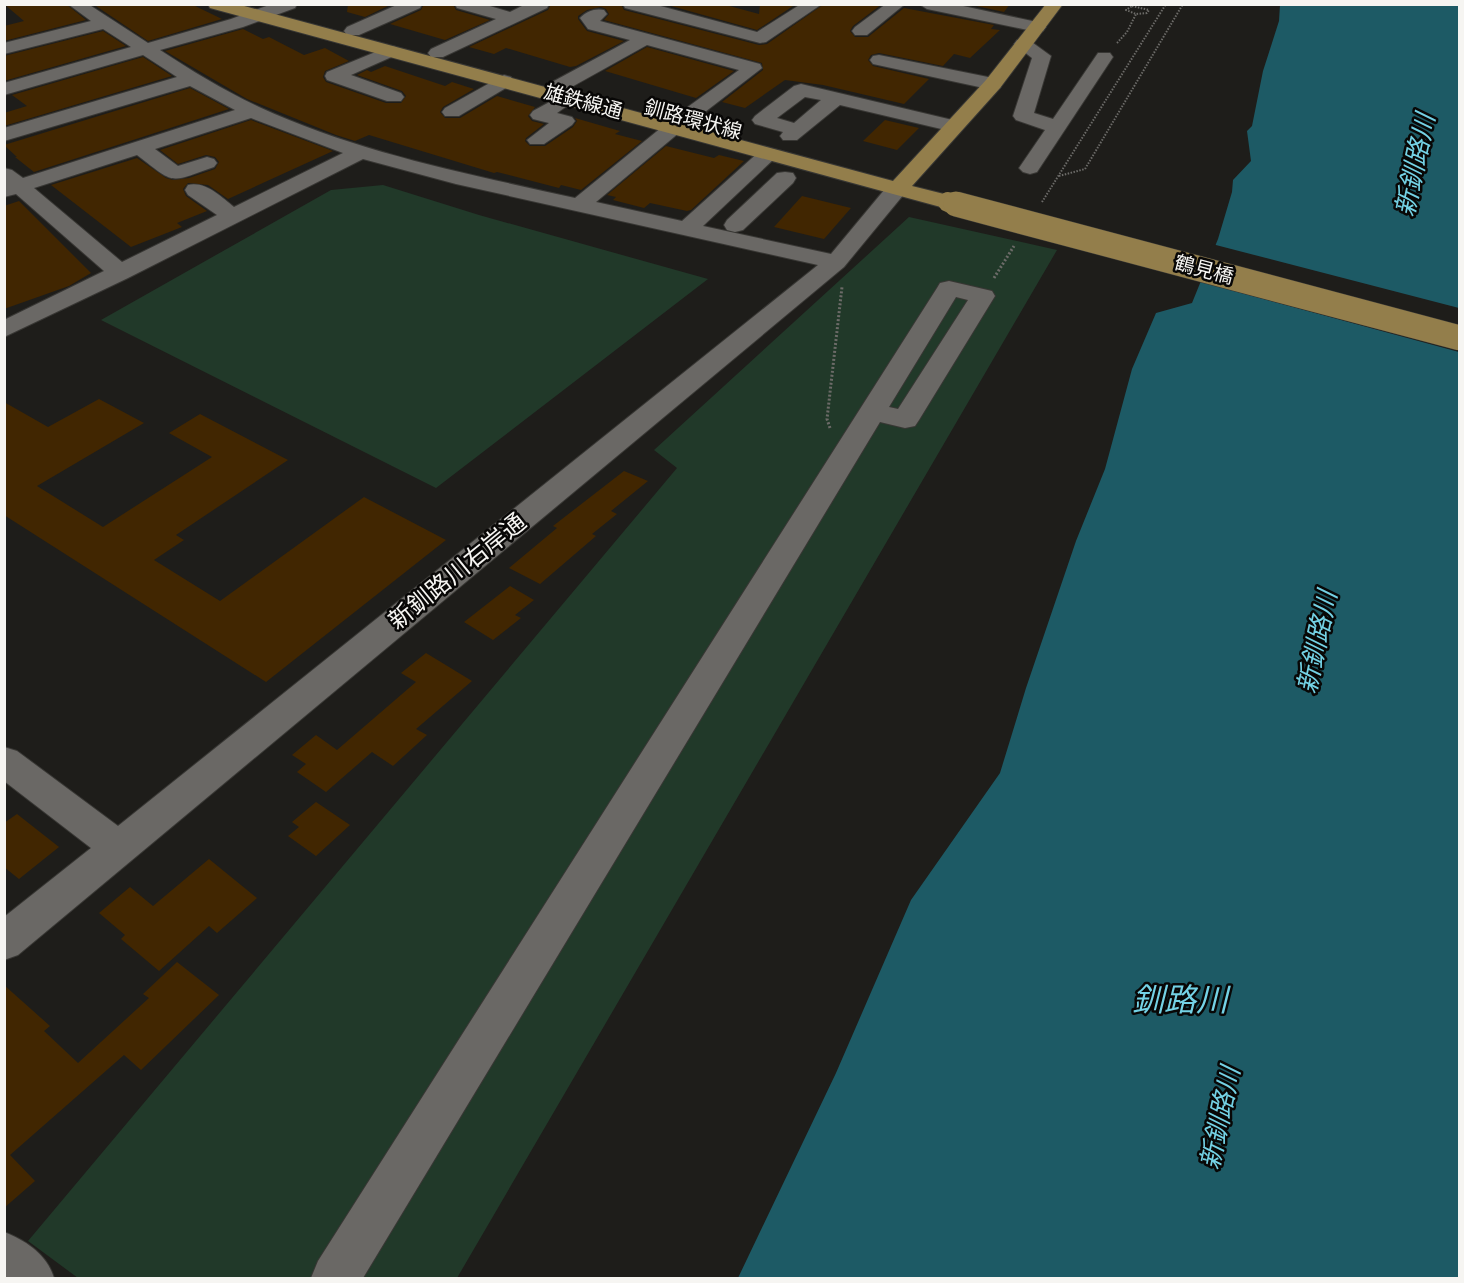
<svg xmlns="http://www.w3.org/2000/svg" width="1464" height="1283" viewBox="0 0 1464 1283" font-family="Jost,'Noto Sans JP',sans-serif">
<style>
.green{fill:#213929}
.water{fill:#1d5a65}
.pier{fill:#1e1d1a}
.building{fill:#412601}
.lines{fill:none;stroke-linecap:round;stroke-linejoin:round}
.minor-casing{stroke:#383734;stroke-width:2}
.major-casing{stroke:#383734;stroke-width:2}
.path-far1{stroke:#6c6b68;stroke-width:2;stroke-dasharray:1.5 1.5;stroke-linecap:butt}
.path{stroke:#6c6b68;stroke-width:3;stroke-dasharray:2 2;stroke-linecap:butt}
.minor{fill:#6a6865;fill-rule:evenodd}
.major{fill:#937e4b;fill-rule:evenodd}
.major-bridge-far1-casing{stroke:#383734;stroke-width:21;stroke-linecap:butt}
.major-bridge-casing{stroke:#383734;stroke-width:26;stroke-linecap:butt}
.major-bridge-far1{stroke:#937e4b;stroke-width:20}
.major-bridge{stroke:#937e4b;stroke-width:25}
.labels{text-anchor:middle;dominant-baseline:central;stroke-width:5;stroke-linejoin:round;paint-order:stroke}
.far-street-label{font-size:20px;fill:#f6f5f2;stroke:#080706}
.street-label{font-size:24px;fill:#f6f5f2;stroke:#080706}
.water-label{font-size:26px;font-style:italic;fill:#74d2e5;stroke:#080706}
.near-water-label{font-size:32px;font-style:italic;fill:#74d2e5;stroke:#080706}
</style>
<rect width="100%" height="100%" fill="#1e1d1a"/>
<g class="green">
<path d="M 383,185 L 479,215 L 708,279 L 436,488 L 101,320 L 331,190 Z"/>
<path d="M 909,217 L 1057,250 L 457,1278 L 78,1278 L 28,1241 L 677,468 L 654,450 Z"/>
</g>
<path class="water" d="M 1280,5 L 1459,5 L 1459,1278 L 738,1278 L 836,1073 L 911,900 L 1000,773 L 1026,688 L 1076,541 L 1105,469 L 1132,369 L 1156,313 L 1192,303 L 1218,239 L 1232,192 L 1233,180 L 1251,161 L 1247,131 L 1252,126 L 1263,71 L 1279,21 Z"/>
<path class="pier" d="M 1212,244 L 1459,308 L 1459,352 L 1197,281 Z"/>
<g class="building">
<path d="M 4,4 L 66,4 L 86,20 L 4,41 L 4,26 L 24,21 Z"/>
<path d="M 93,4 L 191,4 L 222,19 L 148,41 Z"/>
<path d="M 348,4 L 392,4 L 365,17 L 347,12 Z"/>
<path d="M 424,4 L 453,4 L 456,10 L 490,20 L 445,40 L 390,24 L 421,10 Z"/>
<path d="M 551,4 L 621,4 L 624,10 L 759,45 L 767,44 L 824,4 L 882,4 L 853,26 L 850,31 L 855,37 L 868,37 L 904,8 L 994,25 L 991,29 L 1000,30 L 970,58 L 954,54 L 943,66 L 879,53 L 871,55 L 868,60 L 873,66 L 929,79 L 904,104 L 823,85 L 785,80 L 745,108 L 722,102 L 763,70 L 762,63 L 604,20 L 609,14 L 606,9 L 601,7 L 587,10 L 578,16 L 578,19 L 587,31 L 624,41 L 576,66 L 570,67 L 506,48 L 494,54 L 469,47 L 548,10 Z"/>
<path d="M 664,4 L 722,4 L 759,14 L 760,4 L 796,4 L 757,30 Z"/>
<path d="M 967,4 L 1010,4 L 1004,12 Z"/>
<path d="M 243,29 L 263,39 L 269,37 L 304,55 L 325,48 L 349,61 L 325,71 L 323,77 L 326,82 L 386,103 L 401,103 L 406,96 L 402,91 L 357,75 L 367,70 L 371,72 L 385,66 L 445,86 L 452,82 L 474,89 L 443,107 L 440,112 L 445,118 L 460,118 L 497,96 L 535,107 L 528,116 L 532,121 L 544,124 L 526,138 L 525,141 L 530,146 L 545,146 L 573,127 L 577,121 L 575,118 L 620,131 L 615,134 L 642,141 L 581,190 L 561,185 L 559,188 L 497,172 L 494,173 L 369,135 L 355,141 L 336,135 L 247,99 L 165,51 Z"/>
<path d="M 103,31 L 126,46 L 4,81 L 4,56 Z"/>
<path d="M 647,47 L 734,71 L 696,98 L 605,71 Z"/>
<path d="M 143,57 L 172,76 L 4,126 L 4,113 L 27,106 L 12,95 Z"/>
<path d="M 190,88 L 229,109 L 34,172 L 15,157 L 17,157 L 4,145 Z"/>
<path d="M 251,120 L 333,151 L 228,199 L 208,185 L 188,183 L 183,189 L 186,196 L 207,211 L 177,223 L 182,227 L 131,247 L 51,185 L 137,158 L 166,178 L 173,180 L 189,178 L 215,169 L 219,162 L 215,157 L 206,155 L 178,164 L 160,150 Z"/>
<path d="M 885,120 L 919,128 L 897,150 L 863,141 Z"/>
<path d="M 666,146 L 714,158 L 719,155 L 744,161 L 691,210 L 687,211 L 650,203 L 644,208 L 613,200 L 616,197 L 607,195 Z"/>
<path d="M 802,196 L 851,208 L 824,239 L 774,227 Z"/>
<path d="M 19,201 L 91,273 L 69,286 L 4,309 L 4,206 Z"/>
<path d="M 99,399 L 144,423 L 37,486 L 103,527 L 212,457 L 169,433 L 200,414 L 288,460 L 176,535 L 184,540 L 154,560 L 220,601 L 364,497 L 446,540 L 266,682 L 4,515 L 4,402 L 48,427 Z"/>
<path d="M 624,471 L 648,481 L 611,511 L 617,514 L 592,534 L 596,536 L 540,584 L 509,568 L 557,528 L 553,526 Z"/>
<path d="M 510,586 L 534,600 L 515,615 L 521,618 L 493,640 L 464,622 Z"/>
<path d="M 426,653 L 472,681 L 416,729 L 427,735 L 393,766 L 372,752 L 326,792 L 297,772 L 306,764 L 292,755 L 316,735 L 337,750 L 416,682 L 401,673 Z"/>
<path d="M 316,802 L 350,825 L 316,856 L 288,836 L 299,827 L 292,822 Z"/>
<path d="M 17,814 L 59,847 L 19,879 L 4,867 L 4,823 Z"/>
<path d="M 209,859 L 257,898 L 217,933 L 209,926 L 159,971 L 121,939 L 125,935 L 99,913 L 130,887 L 153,906 Z"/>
<path d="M 177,962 L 219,995 L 141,1070 L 124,1055 L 10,1155 L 35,1181 L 4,1208 L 4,985 L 50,1026 L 44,1031 L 78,1063 L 149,998 L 143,994 Z"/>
</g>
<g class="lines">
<g class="minor-casing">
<g id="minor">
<path d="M 68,4 L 88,4 L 148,43 L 231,19 L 272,4 L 297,4 L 295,8 L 243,27 L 160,50 C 192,71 225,91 259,107 C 359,153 468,174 575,198 L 678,114 L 739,70 L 647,45 L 568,89 L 554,89 L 552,85 L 554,81 L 630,40 L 588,29 L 580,18 C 586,11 596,8 604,10 L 607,14 L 600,21 L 760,64 L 762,68 L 692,122 L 596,202 L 682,221 L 761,150 L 768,148 L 775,150 L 778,154 L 775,158 L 703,226 L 831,254 L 890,183 L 898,182 L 906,183 L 909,188 L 844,267 L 18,955 L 4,960 L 4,917 L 91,848 L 4,781 L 4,747 L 17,751 L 118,826 L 818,265 L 456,184 L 363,159 L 128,278 L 4,337 L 4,320 L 104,271 L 16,194 L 4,197 L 4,168 L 12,170 L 23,178 L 235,110 L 190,86 L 4,141 L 4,128 L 177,77 L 143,55 L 4,95 L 4,83 L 131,47 L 103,29 L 4,54 L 4,43 L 91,21 ZM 251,118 L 343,153 L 234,207 C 221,197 206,181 188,185 L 185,190 L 188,195 L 217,215 L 122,262 L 34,188 L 137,155 C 176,185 168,183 214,167 L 217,163 L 214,159 L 207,157 L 178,166 L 155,149 Z"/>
<path d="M 399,4 L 422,4 L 420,8 L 359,35 L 347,35 L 344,31 L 347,27 Z"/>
<path d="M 455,4 L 483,4 L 510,12 L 526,4 L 549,4 L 547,8 L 443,57 L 431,57 L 428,53 L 431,49 L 496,19 L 457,8 Z"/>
<path d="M 623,4 L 653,4 L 757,32 L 801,4 L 822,4 L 766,42 L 760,43 L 625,8 Z"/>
<path d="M 886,4 L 905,4 L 867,35 L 855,35 L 852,31 L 855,27 Z"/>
<path d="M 919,4 L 954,4 L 1037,22 L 1043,23 L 1046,27 L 1043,31 L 1037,32 L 927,9 Z"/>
<path d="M 1023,39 L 1029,40 L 1051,56 L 1034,113 L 1053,119 L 1098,53 L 1110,53 L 1113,57 L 1037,172 L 1030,174 L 1023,172 L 1019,168 L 1045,130 L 1016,120 L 1013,116 L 1032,58 L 1014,44 L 1017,40 Z"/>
<path d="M 390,46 L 396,47 L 399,51 L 396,55 L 351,75 L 401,93 L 404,97 L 401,101 L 387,101 L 327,80 L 325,76 L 327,72 Z"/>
<path d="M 879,55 L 993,78 L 1000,80 L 1002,84 L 1000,88 L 993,90 L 873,64 L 870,60 L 873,56 Z"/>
<path d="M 504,75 L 511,77 L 513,81 L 511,85 L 459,116 L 445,116 L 442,112 L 445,108 Z"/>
<path d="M 801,84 L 961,122 L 964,126 L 961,130 L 954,132 L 840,105 L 797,140 L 783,140 L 780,136 L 783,132 L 755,124 L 752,120 L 755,116 L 794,86 ZM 805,97 L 821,100 L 794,123 L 777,118 Z"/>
<path d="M 568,92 L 575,94 L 578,98 L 557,113 L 572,117 L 575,121 L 572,125 L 544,144 L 530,144 L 527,140 L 549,123 L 533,119 L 530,115 L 533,111 Z"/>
<path d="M 785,172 L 793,173 L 796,178 L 793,183 L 743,230 L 735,232 L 727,230 L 724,225 L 727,220 L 777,173 Z"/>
<path d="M 949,281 L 992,291 L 995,296 L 919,420 L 915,426 L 905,428 L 880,422 L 363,1278 L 311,1278 L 318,1261 L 937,288 L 940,283 ZM 956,297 L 968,300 L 898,409 L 889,407 Z"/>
<path d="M 4,1232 C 27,1241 47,1255 54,1278 L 4,1278 Z"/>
</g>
</g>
<g class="major-casing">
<path id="major" d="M 208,4 L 237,4 L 893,181 L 986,80 L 1046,4 L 1063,4 L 1000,88 L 912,186 L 956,197 L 959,202 L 956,207 L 948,209 L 210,8 Z"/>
</g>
<g class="path-far1">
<path d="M 1132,6 L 1149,10 L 1147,13 L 1136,14 L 1126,10 Z"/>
<path d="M 1117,43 L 1127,32 L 1136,14"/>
<path d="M 1059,176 L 1085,169 L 1183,4"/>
<path d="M 1042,202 L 1166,4"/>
</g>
<g class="path">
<path d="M 994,278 L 1014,246"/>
<path d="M 830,428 L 827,419 L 842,287"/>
</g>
<use href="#minor" class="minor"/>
<use href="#major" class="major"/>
<g class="major-bridge-far1-casing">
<path id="major-bridge-far1" d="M 948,202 L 961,206"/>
</g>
<g class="major-bridge-casing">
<path id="major-bridge" d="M 956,204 L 1460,338"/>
</g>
<use href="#major-bridge-far1" class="major-bridge-far1"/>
<use href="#major-bridge" class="major-bridge"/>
</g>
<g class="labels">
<g class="far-street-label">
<text transform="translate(583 102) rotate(15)">雄鉄線通</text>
<text transform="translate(693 120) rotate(15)">釧路環状線</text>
<text transform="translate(1204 270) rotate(15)">鶴見橋</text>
</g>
<g class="street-label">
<text transform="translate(457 571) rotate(-39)">新釧路川右岸通</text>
</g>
<g class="water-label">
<text transform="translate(1415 165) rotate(-78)">新釧路川</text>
<text transform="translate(1317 642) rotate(-78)">新釧路川</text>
<text transform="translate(1220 1118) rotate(-78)">新釧路川</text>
</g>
<g class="near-water-label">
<text x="1180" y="1000">釧路川</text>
</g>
</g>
<rect width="1464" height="1283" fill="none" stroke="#f6f5f2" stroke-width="12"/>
</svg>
